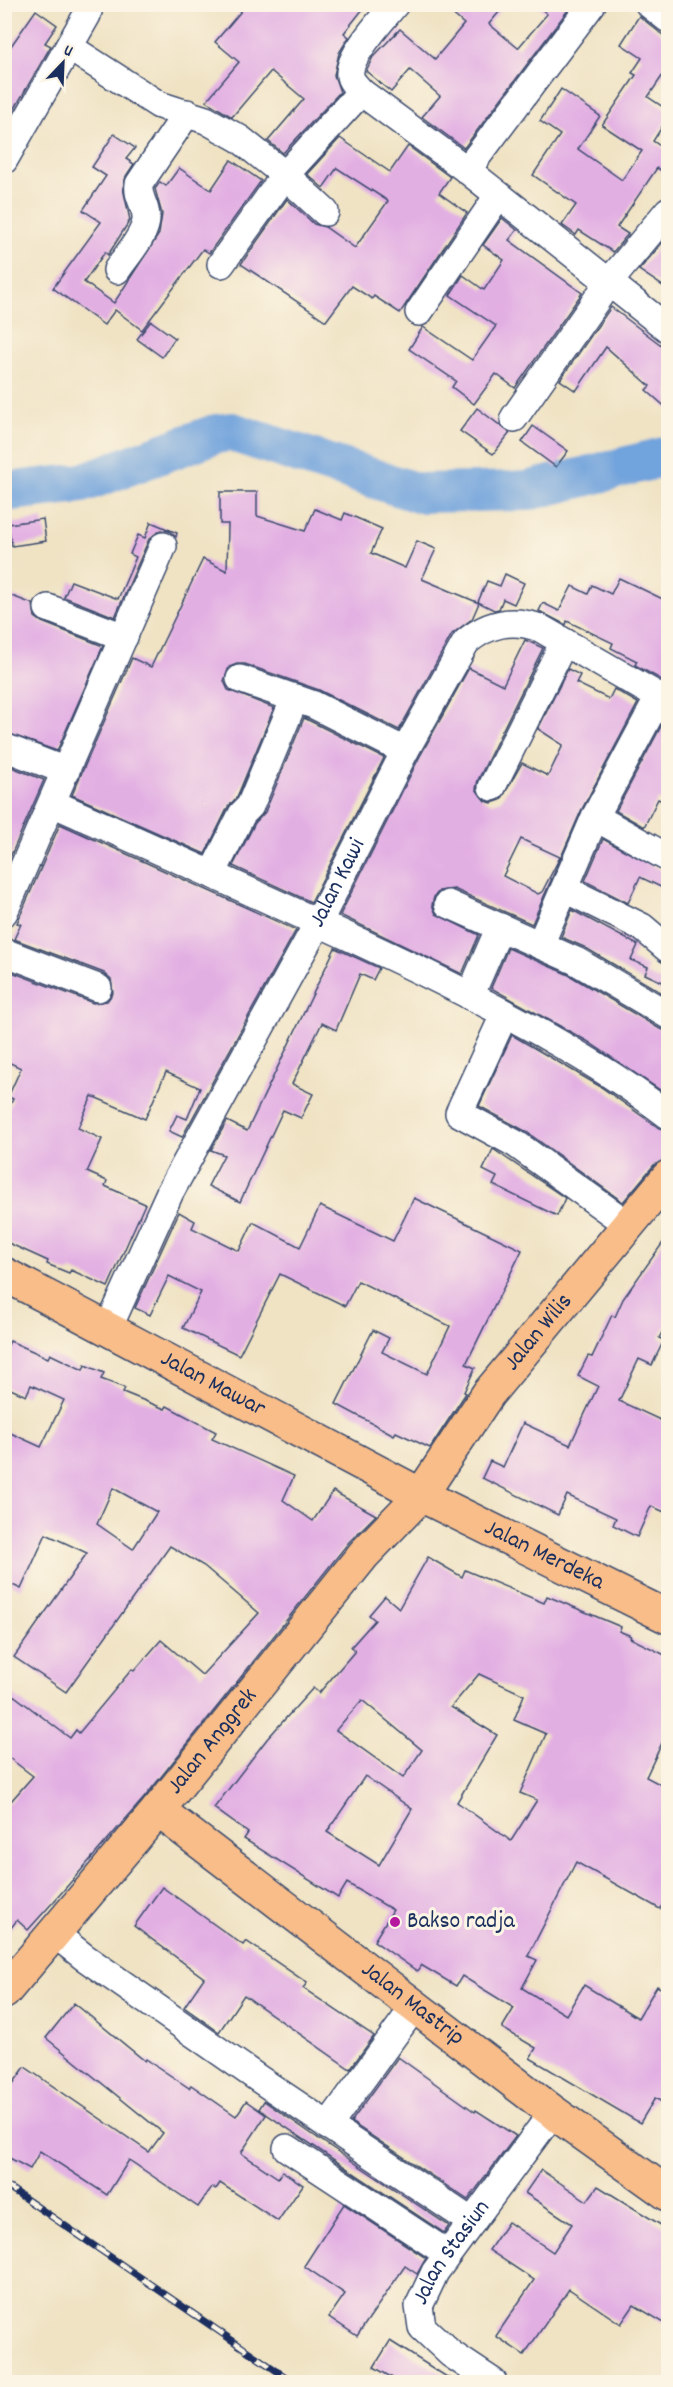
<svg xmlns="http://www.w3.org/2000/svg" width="673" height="2387" viewBox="0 0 673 2387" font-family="Dekko,sans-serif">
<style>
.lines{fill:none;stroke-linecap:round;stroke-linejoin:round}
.river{stroke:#71a3dc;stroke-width:40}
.building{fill:#e2afe3;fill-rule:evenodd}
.minor-casing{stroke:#3b4a6d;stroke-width:30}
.major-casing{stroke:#3b4a6d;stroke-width:36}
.minor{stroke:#fff;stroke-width:27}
.major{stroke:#f8bd89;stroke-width:33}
.rail-casing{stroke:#1b2f5e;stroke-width:7}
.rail{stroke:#fcf5e5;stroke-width:4.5;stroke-dasharray:14;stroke-linecap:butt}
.poi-dot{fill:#b5179e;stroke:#fcf5e5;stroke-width:2}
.labels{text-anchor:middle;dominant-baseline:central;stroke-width:6;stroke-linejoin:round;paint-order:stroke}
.street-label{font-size:24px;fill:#1b2f5e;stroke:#fcf5e5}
.poi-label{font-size:24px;fill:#1b2f5e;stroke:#fcf5e5;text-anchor:start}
</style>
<rect width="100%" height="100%" fill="#fcf5e5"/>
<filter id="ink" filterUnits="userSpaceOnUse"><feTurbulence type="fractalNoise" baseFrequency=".0167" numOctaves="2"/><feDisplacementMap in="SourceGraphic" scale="12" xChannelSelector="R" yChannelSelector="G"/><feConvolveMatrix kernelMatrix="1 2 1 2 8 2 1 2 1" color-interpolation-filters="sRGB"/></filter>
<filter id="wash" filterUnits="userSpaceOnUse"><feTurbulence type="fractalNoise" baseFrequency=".008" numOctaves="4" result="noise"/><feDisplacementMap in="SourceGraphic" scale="24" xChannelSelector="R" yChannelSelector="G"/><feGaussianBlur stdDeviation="1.35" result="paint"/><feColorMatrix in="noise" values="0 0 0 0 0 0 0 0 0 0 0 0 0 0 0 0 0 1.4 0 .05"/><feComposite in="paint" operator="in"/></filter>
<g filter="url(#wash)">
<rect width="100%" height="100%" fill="#f0e3c4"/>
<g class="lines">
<path class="river" d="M 4,492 L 82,483 L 215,434 L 232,432 L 418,493 L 527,491 L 668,456"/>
</g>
<g id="blocks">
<g class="building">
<path d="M 247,4 L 367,4 L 344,33 L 349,37 L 339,53 L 334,75 L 340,92 L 283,153 L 268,141 L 304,99 L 271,71 L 232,117 L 206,101 L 239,62 L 215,42 Z"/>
<path d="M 441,4 L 506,4 L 489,24 L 518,48 L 547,14 L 536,4 L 571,6 L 464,148 L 422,117 L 440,96 L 410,70 L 391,92 L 366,71 L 373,57 L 400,29 L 435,59 L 464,24 Z"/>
<path d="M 36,10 L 57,25 L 45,43 L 51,46 L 4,127 L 4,56 Z"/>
<path d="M 639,16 L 669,40 L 669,66 L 648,97 L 669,111 L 669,116 L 653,141 L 669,152 L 669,176 L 657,168 L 617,227 L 628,234 L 613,252 L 579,230 L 576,235 L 562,225 L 576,205 L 533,175 L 560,135 L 540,121 L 561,89 L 600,116 L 578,149 L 622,180 L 642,151 L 602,125 L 636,75 L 632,73 L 642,58 L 621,44 Z"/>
<path d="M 114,134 L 135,148 L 126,159 L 134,164 L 126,176 L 123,188 L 130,220 L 108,255 L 105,252 L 84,282 L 114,303 L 159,234 L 162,214 L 155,189 L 160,182 L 166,186 L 179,168 L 211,190 L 231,160 L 261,181 L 209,253 L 203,249 L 142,330 L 115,310 L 104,325 L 53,288 L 101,222 L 83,210 L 106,176 L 92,167 Z"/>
<path d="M 340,138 L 390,172 L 408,146 L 450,177 L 439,193 L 467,213 L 400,313 L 374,296 L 372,299 L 352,286 L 326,321 L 241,264 L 287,199 L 314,224 L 325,227 L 355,248 L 388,201 L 337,168 L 323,188 L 307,174 Z"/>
<path d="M 502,218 L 517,230 L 509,240 L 582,293 L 515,388 L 496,374 L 474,404 L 452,387 L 456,381 L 409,349 L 423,327 L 472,360 L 496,326 L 450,295 L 463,275 L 484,290 L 504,260 L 483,245 Z"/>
<path d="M 669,235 L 669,290 L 639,270 Z"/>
<path d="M 611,307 L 669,351 L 669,410 L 646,390 L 650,386 L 606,347 L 576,391 L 560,380 Z"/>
<path d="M 151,321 L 175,338 L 162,357 L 137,339 Z"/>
<path d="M 477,408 L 510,433 L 493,454 L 460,431 Z"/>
<path d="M 533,426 L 568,451 L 556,467 L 522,442 Z"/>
<path d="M 220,492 L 257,492 L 257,516 L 305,531 L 315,509 L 342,520 L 345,513 L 382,529 L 371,553 L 405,568 L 417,541 L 436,549 L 422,579 L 479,603 L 472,619 L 452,634 L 399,730 L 319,690 L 245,664 L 237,664 L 229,667 L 224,681 L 228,690 L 274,708 L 237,797 L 228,807 L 205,854 L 72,795 L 132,658 L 151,667 L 203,559 L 227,571 L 228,524 L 220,524 Z"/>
<path d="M 43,519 L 46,541 L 12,546 L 8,524 Z"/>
<path d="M 151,522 L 177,533 L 176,537 L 169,531 L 161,530 L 149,539 L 115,617 L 64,597 L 71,581 L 118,599 L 136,557 L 130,554 L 138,535 L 145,538 Z"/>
<path d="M 505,574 L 524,583 L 514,604 L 503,599 L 499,609 L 494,610 L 478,602 L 487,581 L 500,586 Z"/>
<path d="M 619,578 L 669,602 L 669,684 L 635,665 L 637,661 L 611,648 L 613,643 L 567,621 L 566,625 L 539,611 L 543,603 L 559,611 L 572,586 L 588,594 L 592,585 L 611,594 Z"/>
<path d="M 4,593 L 33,604 L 35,617 L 42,622 L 103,646 L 57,751 L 4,732 Z"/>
<path d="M 525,640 L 543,648 L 478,780 L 476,789 L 485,801 L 492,803 L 501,800 L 522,763 L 548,776 L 563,745 L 538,729 L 568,669 L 580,675 L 576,683 L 609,699 L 614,689 L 638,703 L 581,811 L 532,924 L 454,889 L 439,891 L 434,897 L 432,905 L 436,914 L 479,935 L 462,974 L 340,915 L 419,758 L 469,668 L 503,685 ZM 521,839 L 560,857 L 542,892 L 538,894 L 503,876 Z"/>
<path d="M 666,717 L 669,718 L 669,804 L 658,799 L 644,827 L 616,811 Z"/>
<path d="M 304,718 L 384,758 L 311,902 L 233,866 L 255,823 L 265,812 Z"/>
<path d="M 4,764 L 44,780 L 4,871 Z"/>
<path d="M 60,824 L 296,930 L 182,1137 L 169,1131 L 177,1115 L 187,1119 L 200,1088 L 166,1072 L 145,1119 L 92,1096 L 78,1128 L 102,1139 L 87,1172 L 107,1181 L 105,1186 L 145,1204 L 108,1287 L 71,1270 L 69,1273 L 47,1264 L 48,1261 L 4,1241 L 4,1119 L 13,1099 L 8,1097 L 21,1068 L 4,1060 L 4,969 L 93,1003 L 107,1001 L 113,993 L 111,979 L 104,973 L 14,939 L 21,924 L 17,923 Z"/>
<path d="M 603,839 L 669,874 L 669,891 L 640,877 L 628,903 L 585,881 Z"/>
<path d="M 572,910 L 638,945 L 631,960 L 648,967 L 645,974 L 669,985 L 669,997 L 584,947 L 561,937 Z"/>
<path d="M 335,948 L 379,968 L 373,980 L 360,974 L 336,1030 L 322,1023 L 292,1084 L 313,1094 L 301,1118 L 283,1110 L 240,1202 L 208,1186 L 224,1155 L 211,1150 L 227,1121 L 247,1131 Z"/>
<path d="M 508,948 L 569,975 L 660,1029 L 669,1031 L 669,1096 L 587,1041 L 491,988 Z"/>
<path d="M 512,1035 L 601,1087 L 659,1128 L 669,1130 L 669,1159 L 654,1165 L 623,1202 L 525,1131 L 479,1106 Z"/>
<path d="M 493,1149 L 565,1198 L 557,1216 L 493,1185 L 497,1177 L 483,1170 Z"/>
<path d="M 414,1198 L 522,1250 L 466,1364 L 475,1368 L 464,1392 L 466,1393 L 430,1448 L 396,1432 L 394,1435 L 336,1404 L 373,1330 L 389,1338 L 382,1352 L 427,1374 L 450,1326 L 358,1281 L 345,1306 L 280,1274 L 239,1355 L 183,1328 L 201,1292 L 169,1276 L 150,1315 L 135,1308 L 179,1212 L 195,1221 L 192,1228 L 239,1251 L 253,1222 L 300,1247 L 320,1206 L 393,1241 Z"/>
<path d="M 669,1234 L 669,1319 L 659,1338 L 664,1340 L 652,1365 L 639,1359 L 619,1401 L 669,1424 L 669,1514 L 651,1506 L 637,1537 L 613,1525 L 616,1518 L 567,1495 L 558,1515 L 482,1478 L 490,1461 L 503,1467 L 523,1423 L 570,1445 L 598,1386 L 578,1376 L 588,1356 L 592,1357 L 612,1315 L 615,1317 L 623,1299 Z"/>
<path d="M 10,1341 L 48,1358 L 50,1354 L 83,1370 L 85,1365 L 104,1373 L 101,1379 L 125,1388 L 123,1392 L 165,1409 L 167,1406 L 216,1432 L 212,1439 L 294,1476 L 283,1500 L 313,1521 L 333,1491 L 376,1515 L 349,1542 L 144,1798 L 56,1899 L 28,1930 L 17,1920 L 4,1937 L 4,1809 L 33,1776 L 4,1754 L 4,1688 L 70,1738 L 76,1730 L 79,1733 L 132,1669 L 134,1671 L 161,1640 L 202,1675 L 259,1613 L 204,1566 L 170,1546 L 66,1692 L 14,1657 L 87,1553 L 46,1534 L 21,1589 L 4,1581 L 4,1430 L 41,1447 L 64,1400 L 31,1385 L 26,1396 L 4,1386 L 4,1353 ZM 113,1488 L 157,1512 L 133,1549 L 97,1524 Z"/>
<path d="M 428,1557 L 462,1577 L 465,1570 L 544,1603 L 547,1596 L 595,1616 L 621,1627 L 619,1631 L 631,1636 L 630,1638 L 669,1657 L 669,1728 L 646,1777 L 669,1789 L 669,1895 L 660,1909 L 576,1862 L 528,1956 L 537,1960 L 522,1988 L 566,2015 L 584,1985 L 638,2018 L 657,1986 L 669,1993 L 669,2106 L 655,2098 L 640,2123 L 530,2058 L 536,2048 L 502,2028 L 514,2008 L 462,1976 L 456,1986 L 421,1965 L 417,1971 L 374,1941 L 393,1910 L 347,1883 L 338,1898 L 244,1839 L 248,1833 L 214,1808 L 267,1739 L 313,1688 L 319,1693 L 355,1651 L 351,1647 L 375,1620 L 369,1615 L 385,1596 L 399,1608 ZM 479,1674 L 524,1695 L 514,1720 L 546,1734 L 520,1793 L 537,1800 L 511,1841 L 457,1802 L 497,1735 L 451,1707 ZM 362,1700 L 422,1750 L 403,1778 L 336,1730 ZM 365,1776 L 412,1809 L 379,1865 L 327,1832 Z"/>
<path d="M 162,1887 L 243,1945 L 246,1941 L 307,1983 L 303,1988 L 374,2036 L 350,2069 L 244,1995 L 219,2032 L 184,2007 L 204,1978 L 134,1926 Z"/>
<path d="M 74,2003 L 145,2061 L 146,2059 L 189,2088 L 191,2085 L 236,2116 L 246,2101 L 266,2115 L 241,2153 L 278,2178 L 282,2171 L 303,2185 L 278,2221 L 220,2183 L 216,2189 L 212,2187 L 198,2207 L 129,2160 L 107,2195 L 40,2151 L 30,2169 L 4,2155 L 4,2096 L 25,2067 L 149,2152 L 163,2133 L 46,2038 Z"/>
<path d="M 398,2057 L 475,2112 L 476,2110 L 516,2136 L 468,2200 L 351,2122 Z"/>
<path d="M 264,2101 L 319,2139 L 449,2226 L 444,2233 L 361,2178 L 259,2109 Z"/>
<path d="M 541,2170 L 587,2201 L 598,2186 L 669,2230 L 669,2326 L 634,2305 L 621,2324 L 569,2289 L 524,2355 L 496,2336 L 534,2280 L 489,2250 L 508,2222 L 553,2252 L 572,2224 L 525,2193 Z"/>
<path d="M 344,2204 L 426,2258 L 417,2274 L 405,2266 L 357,2336 L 329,2317 L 345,2294 L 304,2266 Z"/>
<path d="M 390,2341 L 455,2382 L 399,2382 L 374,2367 Z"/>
</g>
</g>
</g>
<g filter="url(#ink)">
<use href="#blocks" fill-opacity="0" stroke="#3b4a6d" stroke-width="1.5"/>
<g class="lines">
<g class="minor-casing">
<g id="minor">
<path d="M 649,4 L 668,19"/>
<path d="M 69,47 L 159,105 L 206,120 L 240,139 L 285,175 L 361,92 L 467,170 L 668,329"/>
<path d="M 361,92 C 357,87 351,82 350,76 C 347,57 383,19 395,4"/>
<path d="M 4,160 L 87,15 L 90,4"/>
<path d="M 467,170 L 592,4"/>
<path d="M 221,264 L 285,175 L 325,212"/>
<path d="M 117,270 C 126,256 148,233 146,216 C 145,203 137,197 139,184 L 187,113"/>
<path d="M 419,312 L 498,196"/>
<path d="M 514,418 L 609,282 L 668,211"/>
<path d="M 48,608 L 124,637"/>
<path d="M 240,679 L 314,705 L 405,751"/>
<path d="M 659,697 L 595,817 L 668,858"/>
<path d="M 4,747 L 66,771"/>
<path d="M 492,787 L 564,642"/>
<path d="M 52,803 C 176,858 299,912 421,971 C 506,1013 592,1057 668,1115"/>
<path d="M 212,874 L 242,814 L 250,806 L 295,698"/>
<path d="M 565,889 L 642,927 L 668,949"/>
<path d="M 448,904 L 576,961 L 668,1015"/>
<path d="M 4,912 L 163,546"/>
<path d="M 540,945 L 595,817"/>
<path d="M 4,952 L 98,988"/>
<path d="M 470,996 L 500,927"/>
<path d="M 505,1013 L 459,1113 L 516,1144 L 627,1224"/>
<path id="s1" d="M 108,1329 L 170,1192 L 319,921 L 405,751 L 466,642 C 488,623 512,618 540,628 L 668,702"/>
<path d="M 55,1934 L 84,1957 L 259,2079 L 472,2222"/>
<path d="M 328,2126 L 415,2006"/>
<path d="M 287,2148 L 448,2254"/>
<path id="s2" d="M 493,2382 L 451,2354 L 422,2327 L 419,2306 L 435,2272 L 553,2112"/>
</g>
</g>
<g class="major-casing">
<g id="major">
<path id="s3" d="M 4,1274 L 421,1495 L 668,1617"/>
<path id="s4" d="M 158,1810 L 553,2112 L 668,2194"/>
<path id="s5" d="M 4,1992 L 158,1810 L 364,1554 L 421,1495 L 488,1394 L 668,1177"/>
</g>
</g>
<use href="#minor" class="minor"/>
<use href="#major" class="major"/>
<g class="rail-casing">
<path id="rail" d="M 4,2184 L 293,2382"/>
</g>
<use href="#rail" class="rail"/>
</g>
</g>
<circle class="poi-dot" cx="395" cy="1922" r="6"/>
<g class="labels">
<g class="street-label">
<text stroke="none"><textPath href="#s1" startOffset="502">Jalan Kawi</textPath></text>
<text stroke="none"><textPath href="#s5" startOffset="850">Jalan Wilis</textPath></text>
<text stroke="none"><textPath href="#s3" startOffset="236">Jalan Mawar</textPath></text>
<text stroke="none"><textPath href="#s3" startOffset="609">Jalan Merdeka</textPath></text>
<text stroke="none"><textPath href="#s5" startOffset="326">Jalan Anggrek</textPath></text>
<text stroke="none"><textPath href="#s4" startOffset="320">Jalan Mastrip</textPath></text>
<text stroke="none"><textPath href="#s2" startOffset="174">Jalan Stasiun</textPath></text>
</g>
<g class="poi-label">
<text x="407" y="1922">Bakso radja</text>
</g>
</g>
<rect width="673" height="2387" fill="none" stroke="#fcf5e5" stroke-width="24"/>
<g transform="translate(63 63) rotate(23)" stroke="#fcf5e5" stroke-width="4.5" paint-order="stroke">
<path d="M0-4.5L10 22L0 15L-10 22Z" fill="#1b2f5e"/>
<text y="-9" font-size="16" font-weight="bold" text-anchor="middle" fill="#1b2f5e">U</text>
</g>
</svg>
